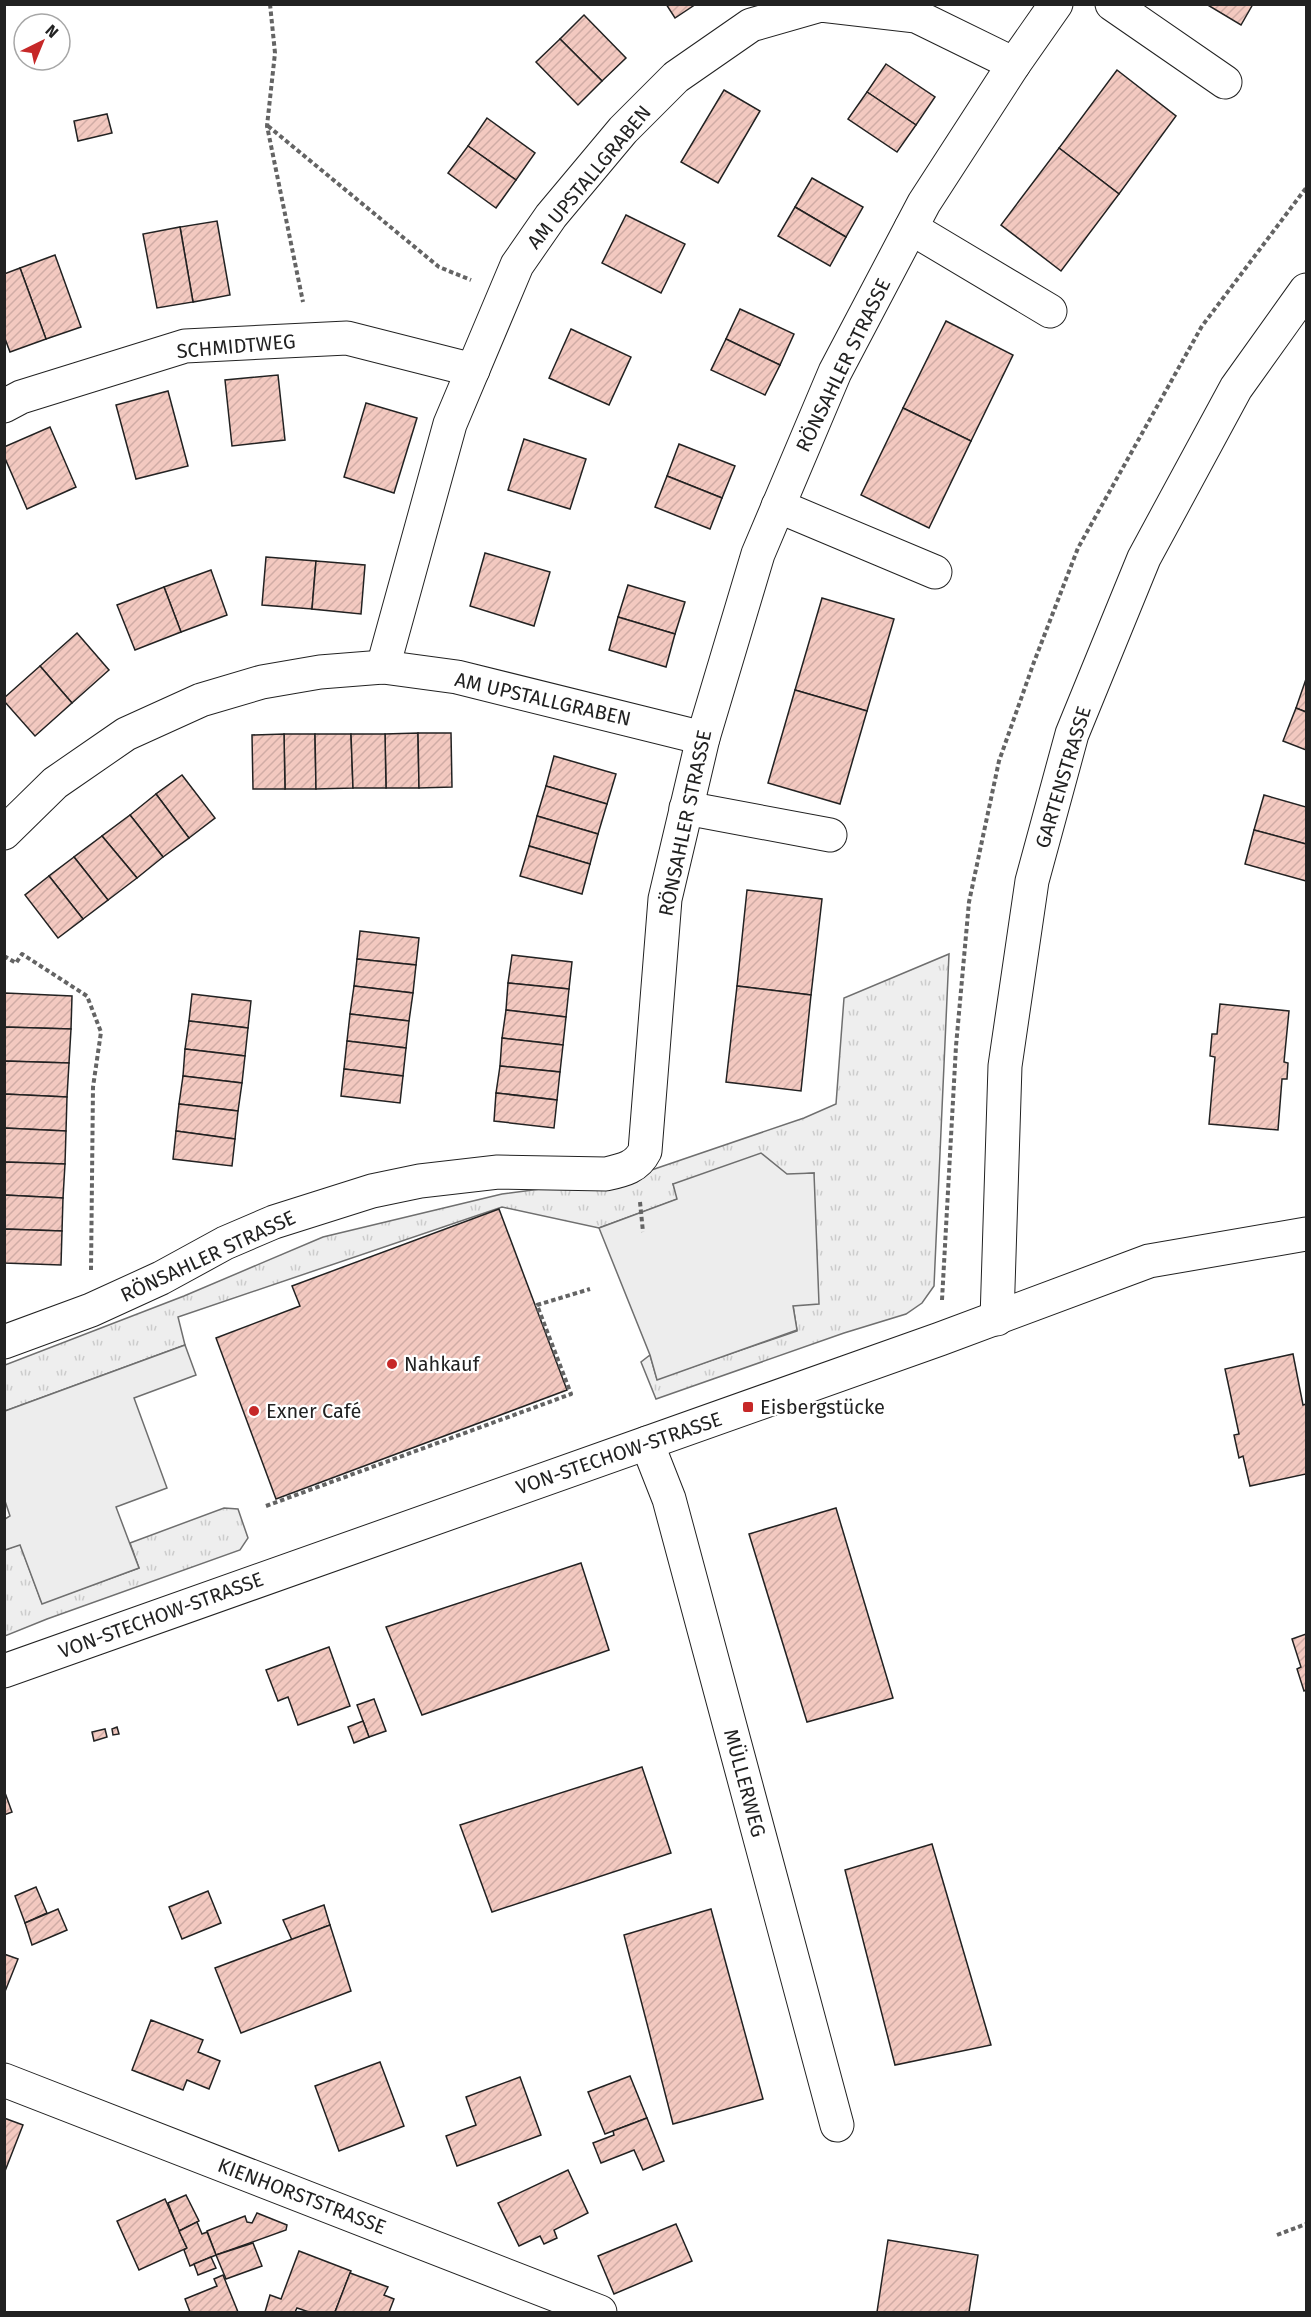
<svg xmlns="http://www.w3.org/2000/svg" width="1311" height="2317" viewBox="0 0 1311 2317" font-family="'Fira Sans',sans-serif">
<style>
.grass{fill:url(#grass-tufts);stroke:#6f6f6f;stroke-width:1.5}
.parking{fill:#ededed;stroke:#6f6f6f;stroke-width:1.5}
.building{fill:url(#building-hatch);stroke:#222;stroke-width:1.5}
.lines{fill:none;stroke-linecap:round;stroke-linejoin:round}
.minor-casing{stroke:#222;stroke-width:35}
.path{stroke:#646464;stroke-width:4;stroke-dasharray:4.5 3;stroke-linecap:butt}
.minor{stroke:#fff;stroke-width:33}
.poi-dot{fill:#c62828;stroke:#fff;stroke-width:2}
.labels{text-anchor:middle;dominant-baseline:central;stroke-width:4.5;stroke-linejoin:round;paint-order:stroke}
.street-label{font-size:20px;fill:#222;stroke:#fff}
.poi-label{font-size:20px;fill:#222;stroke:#fff;text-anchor:start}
</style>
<defs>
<pattern id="grass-tufts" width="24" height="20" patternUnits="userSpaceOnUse" patternTransform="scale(1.5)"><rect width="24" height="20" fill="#eee"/><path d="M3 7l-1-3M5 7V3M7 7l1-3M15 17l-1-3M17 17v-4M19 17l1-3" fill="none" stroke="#ccc"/></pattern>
<pattern id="building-hatch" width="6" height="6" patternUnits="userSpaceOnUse" patternTransform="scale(1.5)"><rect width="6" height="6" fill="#f3c9c0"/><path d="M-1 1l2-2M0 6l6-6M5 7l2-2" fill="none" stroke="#d0aca5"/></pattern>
</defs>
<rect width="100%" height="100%" fill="#fff"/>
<g class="grass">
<path d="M 949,954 L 934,1286 L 922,1303 L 906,1314 L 844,1333 L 656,1399 L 641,1362 L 650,1355 L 657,1379 L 797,1331 L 793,1305 L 814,1173 L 673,1184 L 678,1199 L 599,1228 L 502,1207 L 178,1317 L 185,1345 L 5,1411 L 5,1365 L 184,1296 L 323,1237 L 502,1194 L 631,1177 L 804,1118 L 836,1104 L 844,998 Z"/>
<path d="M 224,1508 L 238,1509 L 248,1538 L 240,1550 L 47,1619 L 5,1636 L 5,1550 L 20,1544 L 42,1603 L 139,1568 L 130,1543 Z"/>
</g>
<g class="parking">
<path d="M 761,1153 L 787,1174 L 814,1173 L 819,1304 L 793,1306 L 797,1330 L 657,1380 L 650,1355 L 599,1228 L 677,1199 L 673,1184 Z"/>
<path d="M 185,1345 L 196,1375 L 134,1398 L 167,1488 L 116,1507 L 139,1568 L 42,1604 L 20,1545 L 5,1550 L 5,1519 L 10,1516 L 5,1501 L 5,1411 Z"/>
</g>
<g class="building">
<path d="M 666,4 L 696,4 L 675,18 Z"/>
<path d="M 1206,4 L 1253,4 L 1241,25 Z"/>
<path d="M 584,15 L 626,58 L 602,81 L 560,39 Z"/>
<path d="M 560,39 L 602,81 L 578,105 L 536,62 Z"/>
<path d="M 886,64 L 935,97 L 916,125 L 867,92 Z"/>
<path d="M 1117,70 L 1176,116 L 1119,194 L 1059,148 Z"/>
<path d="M 724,90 L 760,111 L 718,183 L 681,162 Z"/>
<path d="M 867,92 L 916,125 L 897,152 L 848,119 Z"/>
<path d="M 107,114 L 112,133 L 78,141 L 74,121 Z"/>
<path d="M 487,118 L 535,153 L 516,180 L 468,146 Z"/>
<path d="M 468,146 L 516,180 L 496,208 L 448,173 Z"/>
<path d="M 1059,148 L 1119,194 L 1061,271 L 1001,225 Z"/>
<path d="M 812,178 L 863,207 L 846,237 L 795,207 Z"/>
<path d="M 795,207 L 846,237 L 830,266 L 778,236 Z"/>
<path d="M 626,215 L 685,244 L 661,293 L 602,263 Z"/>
<path d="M 217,221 L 230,295 L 193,302 L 180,227 Z"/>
<path d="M 180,227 L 193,302 L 157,308 L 143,234 Z"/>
<path d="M 55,255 L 81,327 L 46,339 L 20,268 Z"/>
<path d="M 20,268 L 46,339 L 10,352 L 4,336 L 4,274 Z"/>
<path d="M 740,309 L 794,334 L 780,365 L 726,339 Z"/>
<path d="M 946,321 L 1013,355 L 971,441 L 903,408 Z"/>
<path d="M 571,329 L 631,357 L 609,405 L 549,378 Z"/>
<path d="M 726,339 L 780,365 L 765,395 L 711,370 Z"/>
<path d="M 278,375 L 285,440 L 232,446 L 225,380 Z"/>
<path d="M 168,391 L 188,466 L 136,479 L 116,405 Z"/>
<path d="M 366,403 L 417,418 L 394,493 L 344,477 Z"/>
<path d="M 903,408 L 971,441 L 929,528 L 861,495 Z"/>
<path d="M 50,427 L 76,487 L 27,509 L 4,456 L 4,447 Z"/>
<path d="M 524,439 L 586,459 L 570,509 L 508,490 Z"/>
<path d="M 679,444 L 735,466 L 722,498 L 667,476 Z"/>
<path d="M 667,476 L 722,498 L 710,529 L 655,507 Z"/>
<path d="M 485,553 L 550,572 L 534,626 L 470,606 Z"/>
<path d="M 266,557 L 316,561 L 312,609 L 262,605 Z"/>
<path d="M 316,561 L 365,565 L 361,614 L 312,609 Z"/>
<path d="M 211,570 L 227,615 L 181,632 L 164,587 Z"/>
<path d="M 628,585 L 685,602 L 675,634 L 618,617 Z"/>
<path d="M 164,587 L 181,632 L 135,650 L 117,605 Z"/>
<path d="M 822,598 L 894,619 L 867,711 L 795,690 Z"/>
<path d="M 618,617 L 675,634 L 666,667 L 609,650 Z"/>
<path d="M 77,633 L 109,670 L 72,703 L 40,666 Z"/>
<path d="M 40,666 L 72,703 L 35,736 L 4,701 L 4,698 Z"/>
<path d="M 1306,679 L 1306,712 L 1296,708 Z"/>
<path d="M 795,690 L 867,711 L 840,804 L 768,783 Z"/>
<path d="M 1296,708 L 1306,712 L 1306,750 L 1283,741 Z"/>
<path d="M 418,733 L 419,788 L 386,788 L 385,734 Z"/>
<path d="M 418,733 L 451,733 L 452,787 L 419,788 Z"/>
<path d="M 284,734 L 315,734 L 316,789 L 285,789 Z"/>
<path d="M 284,734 L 285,789 L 253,789 L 252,735 Z"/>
<path d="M 315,734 L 351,734 L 353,788 L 316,789 Z"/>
<path d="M 351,734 L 385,734 L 386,788 L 353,788 Z"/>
<path d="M 554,756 L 616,774 L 607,804 L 546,786 Z"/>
<path d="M 182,775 L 215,818 L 189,838 L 156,794 Z"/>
<path d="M 546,786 L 607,804 L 598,834 L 537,816 Z"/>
<path d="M 156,794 L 189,838 L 163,857 L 130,815 Z"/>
<path d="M 1264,795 L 1306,807 L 1306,844 L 1254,830 Z"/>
<path d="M 130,815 L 163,857 L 137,878 L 102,836 Z"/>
<path d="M 537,816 L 598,834 L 590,864 L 529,846 Z"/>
<path d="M 1254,830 L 1306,844 L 1306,881 L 1245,864 Z"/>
<path d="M 102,836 L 137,878 L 108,900 L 74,857 Z"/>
<path d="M 529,846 L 590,864 L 582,894 L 520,876 Z"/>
<path d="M 74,857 L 108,900 L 83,919 L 49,876 Z"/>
<path d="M 49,876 L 83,919 L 58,938 L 25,895 Z"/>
<path d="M 747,890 L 822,899 L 811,995 L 737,986 Z"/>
<path d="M 360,931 L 419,938 L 416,965 L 357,959 Z"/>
<path d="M 512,955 L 572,962 L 569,989 L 508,983 Z"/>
<path d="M 357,959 L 416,965 L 413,993 L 354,986 Z"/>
<path d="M 508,983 L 569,989 L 566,1017 L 506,1010 Z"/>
<path d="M 354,986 L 413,993 L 409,1021 L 350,1014 Z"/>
<path d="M 737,986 L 811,995 L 801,1091 L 726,1082 Z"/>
<path d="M 5,993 L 72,996 L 71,1029 L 4,1027 Z"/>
<path d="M 192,994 L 251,1001 L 248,1028 L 189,1021 Z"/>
<path d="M 1220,1004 L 1289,1011 L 1284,1062 L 1288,1063 L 1287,1079 L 1282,1079 L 1278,1130 L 1209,1124 L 1215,1057 L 1210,1056 L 1212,1034 L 1217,1034 Z"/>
<path d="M 506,1010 L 566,1017 L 563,1045 L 502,1038 Z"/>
<path d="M 350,1014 L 409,1021 L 406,1048 L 347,1041 Z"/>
<path d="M 189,1021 L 248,1028 L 245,1056 L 185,1049 Z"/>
<path d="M 4,1027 L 71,1029 L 69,1063 L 4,1061 Z"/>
<path d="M 502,1038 L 563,1045 L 560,1072 L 500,1066 Z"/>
<path d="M 347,1041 L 406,1048 L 403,1076 L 344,1069 Z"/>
<path d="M 185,1049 L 245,1056 L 242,1083 L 183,1076 Z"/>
<path d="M 4,1061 L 69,1063 L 67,1097 L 4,1094 Z"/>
<path d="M 500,1066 L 560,1072 L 557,1100 L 496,1093 Z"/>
<path d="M 344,1069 L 403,1076 L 400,1103 L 341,1096 Z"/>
<path d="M 183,1076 L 242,1083 L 238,1111 L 179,1104 Z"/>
<path d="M 496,1093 L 557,1100 L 554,1128 L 494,1121 Z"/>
<path d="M 4,1094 L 67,1097 L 66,1131 L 4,1128 Z"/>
<path d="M 179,1104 L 238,1111 L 235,1139 L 176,1131 Z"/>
<path d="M 4,1128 L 66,1131 L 65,1164 L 4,1162 Z"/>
<path d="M 176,1131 L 235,1139 L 232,1166 L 173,1159 Z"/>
<path d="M 4,1162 L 65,1164 L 63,1198 L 4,1195 Z"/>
<path d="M 4,1195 L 63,1198 L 62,1231 L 4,1229 Z"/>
<path d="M 499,1209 L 567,1390 L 276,1499 L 216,1338 L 300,1306 L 292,1286 Z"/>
<path d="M 4,1229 L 62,1231 L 61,1265 L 4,1263 Z"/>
<path d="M 1293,1354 L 1303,1405 L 1306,1404 L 1306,1474 L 1250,1486 L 1243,1456 L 1239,1458 L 1234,1435 L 1239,1434 L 1225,1369 Z"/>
<path d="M 836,1508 L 893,1698 L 807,1722 L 749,1534 Z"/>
<path d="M 581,1563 L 609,1650 L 422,1715 L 386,1627 Z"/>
<path d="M 1306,1634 L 1306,1690 L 1304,1691 L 1297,1669 L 1301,1667 L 1292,1639 Z"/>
<path d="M 329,1647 L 350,1706 L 298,1725 L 288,1697 L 278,1701 L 266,1670 Z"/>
<path d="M 374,1699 L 386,1731 L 369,1737 L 357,1705 Z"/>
<path d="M 363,1721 L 369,1737 L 354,1743 L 348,1727 Z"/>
<path d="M 117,1727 L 119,1734 L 113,1735 L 112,1729 Z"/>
<path d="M 105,1729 L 107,1737 L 94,1741 L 92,1732 Z"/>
<path d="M 642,1767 L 671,1853 L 492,1912 L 460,1825 Z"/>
<path d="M 4,1790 L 12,1812 L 4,1815 Z"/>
<path d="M 932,1844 L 991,2045 L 895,2065 L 845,1870 Z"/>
<path d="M 36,1887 L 47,1913 L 25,1923 L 15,1896 Z"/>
<path d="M 208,1891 L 221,1923 L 182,1939 L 169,1907 Z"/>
<path d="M 324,1905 L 330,1925 L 292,1940 L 283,1920 Z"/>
<path d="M 58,1909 L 67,1930 L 32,1945 L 25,1923 Z"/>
<path d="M 711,1909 L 763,2099 L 673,2124 L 624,1935 Z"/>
<path d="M 330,1925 L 351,1991 L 241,2033 L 215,1968 Z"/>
<path d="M 4,1954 L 18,1959 L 4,1994 Z"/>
<path d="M 151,2020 L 203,2040 L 198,2052 L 220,2061 L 209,2089 L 187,2080 L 183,2090 L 132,2070 Z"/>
<path d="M 380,2062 L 404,2126 L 339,2151 L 315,2086 Z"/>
<path d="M 630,2076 L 647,2118 L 605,2134 L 588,2092 Z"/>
<path d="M 520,2077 L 541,2135 L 457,2166 L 446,2136 L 476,2125 L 466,2097 Z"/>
<path d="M 4,2118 L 23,2125 L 5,2171 L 4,2171 Z"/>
<path d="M 647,2118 L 664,2161 L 643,2170 L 634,2150 L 601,2163 L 593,2143 L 614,2135 L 613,2131 Z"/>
<path d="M 568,2170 L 588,2213 L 554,2230 L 557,2238 L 544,2244 L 540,2236 L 519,2246 L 498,2203 Z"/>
<path d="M 186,2195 L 199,2221 L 179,2231 L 168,2203 Z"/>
<path d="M 165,2199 L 187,2248 L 139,2270 L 117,2221 Z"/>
<path d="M 257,2213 L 287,2225 L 286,2230 L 216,2255 L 207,2231 L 245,2216 L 247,2222 L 252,2223 Z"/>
<path d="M 197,2222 L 202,2234 L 207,2232 L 216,2255 L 190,2266 L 184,2250 L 187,2248 L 179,2231 Z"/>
<path d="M 676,2224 L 692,2261 L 614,2294 L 598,2256 Z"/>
<path d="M 888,2240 L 978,2255 L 969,2312 L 877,2312 Z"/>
<path d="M 253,2243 L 262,2266 L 226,2279 L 216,2255 Z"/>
<path d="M 299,2251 L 351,2271 L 335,2312 L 309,2312 L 297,2308 L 295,2312 L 265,2312 L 270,2295 L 281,2299 Z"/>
<path d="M 211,2257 L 216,2268 L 198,2275 L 194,2264 Z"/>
<path d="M 350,2273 L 388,2287 L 384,2295 L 394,2299 L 389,2312 L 335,2312 Z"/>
<path d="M 223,2275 L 238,2312 L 190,2312 L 185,2299 L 217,2286 L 214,2279 Z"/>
</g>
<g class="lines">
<g class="minor-casing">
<g id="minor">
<path d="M 1112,4 L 1225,82"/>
<path d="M 911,228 L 1050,311"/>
<path d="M 4,406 L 21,397 L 185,346 L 347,338 L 473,370"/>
<path d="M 778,506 L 935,572"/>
<path d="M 383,667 L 450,424 L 517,265 L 551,216 L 623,130 L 676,77 L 751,25 L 821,5 L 916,16 L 1014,64"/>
<path d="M 686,808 L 830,835"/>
<path d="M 4,833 L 55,783 L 126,734 L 201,700 L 262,682 L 320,672 L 383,667 L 457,677 L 703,738"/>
<path d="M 997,1319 L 1005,1066 L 1032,881 L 1072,734 L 1144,558 L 1236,388 L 1306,290"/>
<path d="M 4,1342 L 91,1310 L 161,1278 L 225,1243 L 274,1222 L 372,1191 L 420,1181 L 498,1172 L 606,1174 C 624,1170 637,1167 645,1151 L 665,899 L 703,738 L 758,554 L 835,372 L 924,203 L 1014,64 L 1056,4"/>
<path d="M 647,1443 L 669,1499 L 837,2125"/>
<path d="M 4,1671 L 940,1339 L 1149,1261 L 1306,1234"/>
<path d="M 4,2080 L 600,2312"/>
</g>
</g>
<g class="path">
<path d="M 270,4 L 275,53 L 267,126 L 303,302"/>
<path d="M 268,126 L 439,267 L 471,280"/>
<path d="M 4,956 L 16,963 L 22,954 L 87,996 L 101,1032 L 93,1087 L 91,1270"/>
<path d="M 640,1202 L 643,1232"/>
<path d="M 942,1300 L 956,1046 L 969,902 L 999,761 L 1034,662 L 1078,548 L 1202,326 L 1306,188"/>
<path d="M 266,1506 L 571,1394 L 537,1305 L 590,1289"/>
<path d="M 1277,2235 L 1306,2224"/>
</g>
<use href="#minor" class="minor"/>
</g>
<g class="poi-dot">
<circle cx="392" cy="1364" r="6"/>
<rect x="742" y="1401" width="12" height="12" rx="3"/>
<circle cx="254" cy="1411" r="6"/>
</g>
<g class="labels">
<g class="street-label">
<text transform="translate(589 177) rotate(-50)">AM UPSTALLGRABEN</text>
<text transform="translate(236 346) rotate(-5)">SCHMIDTWEG</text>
<text transform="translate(843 365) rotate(-64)">RÖNSAHLER STRASSE</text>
<text transform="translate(543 699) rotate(13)">AM UPSTALLGRABEN</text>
<text transform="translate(1063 777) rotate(-73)">GARTENSTRASSE</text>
<text transform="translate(685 823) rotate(-78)">RÖNSAHLER STRASSE</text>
<text transform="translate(208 1256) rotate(-25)">RÖNSAHLER STRASSE</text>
<text transform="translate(619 1453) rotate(-19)">VON-STECHOW-STRASSE</text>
<text transform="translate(161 1615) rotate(-20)">VON-STECHOW-STRASSE</text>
<text transform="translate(745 1783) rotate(75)">MÜLLERWEG</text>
<text transform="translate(302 2196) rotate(21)">KIENHORSTSTRASSE</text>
</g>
<g class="poi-label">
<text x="404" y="1364">Nahkauf</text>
<text x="760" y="1407">Eisbergstücke</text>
<text x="266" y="1411">Exner Café</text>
</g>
</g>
<rect width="1311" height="2317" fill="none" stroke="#222222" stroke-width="12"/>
<g transform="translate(42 42) rotate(43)"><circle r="28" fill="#ffffff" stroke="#a7a7a7" stroke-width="1.5"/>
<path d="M0-4.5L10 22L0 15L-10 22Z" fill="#c62828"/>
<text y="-9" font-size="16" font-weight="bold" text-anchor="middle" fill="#222222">N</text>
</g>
</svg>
